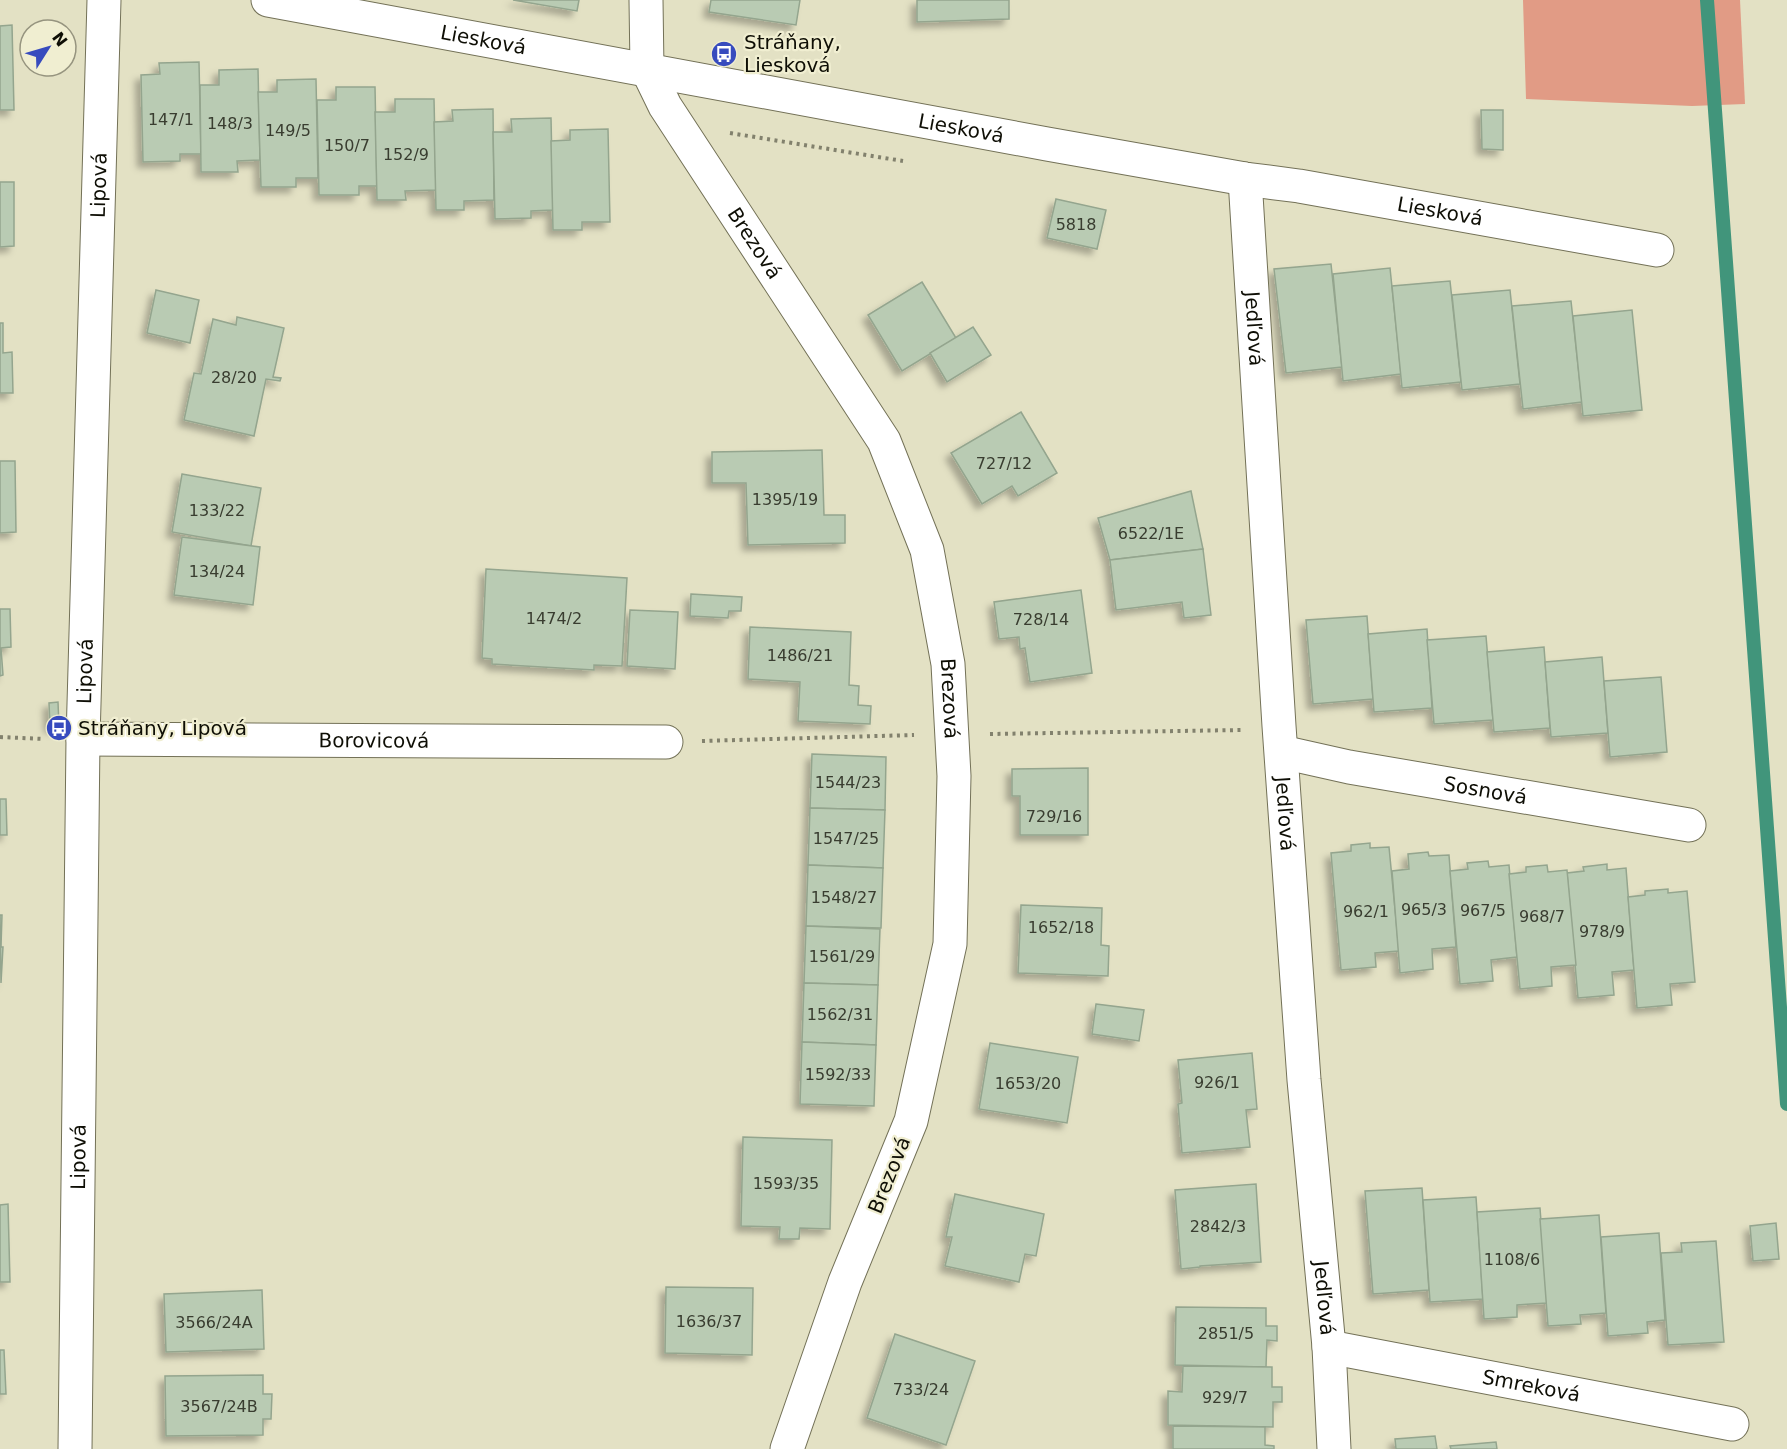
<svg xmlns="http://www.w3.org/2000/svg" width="1787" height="1449" viewBox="0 0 1787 1449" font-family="'DejaVu Sans',sans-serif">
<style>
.forest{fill:#e19b85}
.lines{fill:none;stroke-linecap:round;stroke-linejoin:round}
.stream{stroke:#41957b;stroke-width:14}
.building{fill:#b9cbb3;stroke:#94a58e;stroke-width:1.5;filter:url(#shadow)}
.street-casing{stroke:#737157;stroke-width:35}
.path{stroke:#82816d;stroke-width:4;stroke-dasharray:3 4.5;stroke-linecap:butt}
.street{stroke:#fff;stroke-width:33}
.labels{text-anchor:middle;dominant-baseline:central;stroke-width:4.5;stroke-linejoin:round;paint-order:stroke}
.number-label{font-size:16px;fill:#393d30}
.street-label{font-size:20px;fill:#0e0e05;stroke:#f0eed1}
.poi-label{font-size:20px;fill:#0e0e05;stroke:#f0eed1;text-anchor:start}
</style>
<defs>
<filter id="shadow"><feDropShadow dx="-5.5" dy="5.5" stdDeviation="3" flood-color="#0004"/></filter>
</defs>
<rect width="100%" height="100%" fill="#e3e1c4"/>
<path class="forest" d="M 1523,0 L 1740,0 L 1745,104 L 1692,106 L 1526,99 Z"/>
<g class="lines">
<path class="stream" d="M 1707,0 L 1787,1104"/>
</g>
<g class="building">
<path d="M 513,0 L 579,0 L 577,11 Z"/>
<path d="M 711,0 L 800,0 L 796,25 L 709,12 Z"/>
<path d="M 917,0 L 1009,0 L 1009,19 L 917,22 Z"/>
<path d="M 12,25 L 14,110 L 0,110 L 0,26 Z"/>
<path d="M 199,62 L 201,154 L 180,154 L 180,161 L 143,162 L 141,75 L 160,74 L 159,63 Z"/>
<path d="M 258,69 L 260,160 L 237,161 L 238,172 L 201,172 L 200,85 L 219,85 L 219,70 Z"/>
<path d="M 316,79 L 318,178 L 296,178 L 296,187 L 261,187 L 258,92 L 277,92 L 277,80 Z"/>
<path d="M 336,87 L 375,87 L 377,186 L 359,186 L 359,195 L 319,195 L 317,100 L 336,100 Z"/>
<path d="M 395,99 L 434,99 L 436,190 L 405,191 L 406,200 L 377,200 L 375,112 L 395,112 Z"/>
<path d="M 493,109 L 494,200 L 464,201 L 464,210 L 436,210 L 434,122 L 453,121 L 452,110 Z"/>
<path d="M 1481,110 L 1503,110 L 1503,150 L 1482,149 Z"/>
<path d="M 551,118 L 553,210 L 531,211 L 531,218 L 495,219 L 493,132 L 512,132 L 511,119 Z"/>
<path d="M 608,129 L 610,222 L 582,222 L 582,230 L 553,230 L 551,141 L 570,140 L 570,130 Z"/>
<path d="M 0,182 L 14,182 L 14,246 L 0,247 Z"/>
<path d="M 1056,199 L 1106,210 L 1097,249 L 1047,238 Z"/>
<path d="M 1331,264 L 1342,367 L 1286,373 L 1274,269 Z"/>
<path d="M 1390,268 L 1401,374 L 1343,381 L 1333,274 Z"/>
<path d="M 1450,281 L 1461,382 L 1402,388 L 1392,286 Z"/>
<path d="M 922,282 L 956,338 L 902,371 L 868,315 Z"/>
<path d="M 156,290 L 199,300 L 190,343 L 147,333 Z"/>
<path d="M 1510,290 L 1520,384 L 1462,390 L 1452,295 Z"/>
<path d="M 1571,301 L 1582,402 L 1523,409 L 1512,306 Z"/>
<path d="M 1632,310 L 1642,410 L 1583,416 L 1573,316 Z"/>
<path d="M 237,317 L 284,328 L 273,377 L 281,378 L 280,381 L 266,379 L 254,436 L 184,420 L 194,373 L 201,374 L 213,319 L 236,325 Z"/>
<path d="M 0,323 L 3,323 L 3,353 L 12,352 L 13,393 L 0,393 Z"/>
<path d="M 973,327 L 991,355 L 947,382 L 930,353 Z"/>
<path d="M 1021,412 L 1057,473 L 1018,496 L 1012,486 L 982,504 L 951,453 Z"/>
<path d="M 822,450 L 824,515 L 845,515 L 845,543 L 748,545 L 746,483 L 712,483 L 712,452 Z"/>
<path d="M 0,461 L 15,461 L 16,532 L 0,533 Z"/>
<path d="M 182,474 L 261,488 L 251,546 L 172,532 Z"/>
<path d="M 1191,491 L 1203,549 L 1110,560 L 1098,518 Z"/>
<path d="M 182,537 L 260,547 L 253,605 L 174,595 Z"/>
<path d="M 1203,549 L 1211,615 L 1184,618 L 1182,602 L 1116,610 L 1110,560 Z"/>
<path d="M 486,569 L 627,578 L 622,666 L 594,665 L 594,670 L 492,664 L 492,659 L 482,658 Z"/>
<path d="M 1081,590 L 1092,673 L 1030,682 L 1025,648 L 1020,649 L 1019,637 L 999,639 L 994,602 Z"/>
<path d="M 691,594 L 742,597 L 741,611 L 729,611 L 728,618 L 690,616 Z"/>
<path d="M 0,609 L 10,609 L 11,647 L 1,648 L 3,675 L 0,676 Z"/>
<path d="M 630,610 L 678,612 L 675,669 L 627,666 Z"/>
<path d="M 1367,616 L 1373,699 L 1313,704 L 1306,620 Z"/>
<path d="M 750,627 L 851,632 L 849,685 L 859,686 L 858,705 L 871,706 L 870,724 L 798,721 L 800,682 L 748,679 Z"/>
<path d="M 1427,629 L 1432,708 L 1374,712 L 1368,634 Z"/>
<path d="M 1486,636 L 1493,720 L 1434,724 L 1427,640 Z"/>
<path d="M 1544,647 L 1550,728 L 1494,732 L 1487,652 Z"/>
<path d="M 1602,657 L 1608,733 L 1551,737 L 1545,662 Z"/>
<path d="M 1661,677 L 1667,752 L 1610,757 L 1604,681 Z"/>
<path d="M 58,702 L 59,727 L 50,727 L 49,703 Z"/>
<path d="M 812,754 L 886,757 L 885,810 L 810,808 Z"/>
<path d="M 1088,768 L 1088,835 L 1020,835 L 1020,796 L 1012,796 L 1012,769 Z"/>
<path d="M 0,799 L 6,799 L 7,835 L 0,835 Z"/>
<path d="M 810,808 L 885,810 L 883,868 L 808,865 Z"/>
<path d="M 1370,843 L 1370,848 L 1389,847 L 1399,951 L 1375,953 L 1376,967 L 1341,970 L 1331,853 L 1351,851 L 1351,845 Z"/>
<path d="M 1428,852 L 1429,856 L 1449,855 L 1456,947 L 1432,949 L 1433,969 L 1400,973 L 1392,871 L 1409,869 L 1408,854 Z"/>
<path d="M 1488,861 L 1489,867 L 1509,865 L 1517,957 L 1491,960 L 1493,981 L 1460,984 L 1450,871 L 1468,869 L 1467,863 Z"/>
<path d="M 1607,864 L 1607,870 L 1626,868 L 1634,970 L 1612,972 L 1614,995 L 1578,998 L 1567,873 L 1584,871 L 1583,867 Z"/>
<path d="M 808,865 L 883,868 L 881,928 L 806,926 Z"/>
<path d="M 1547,865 L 1548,872 L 1567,870 L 1576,965 L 1551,967 L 1552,986 L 1520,989 L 1509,874 L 1526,872 L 1526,867 Z"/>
<path d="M 1668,889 L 1668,893 L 1687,891 L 1695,982 L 1670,984 L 1672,1005 L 1637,1008 L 1628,897 L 1645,895 L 1645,891 Z"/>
<path d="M 1021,905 L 1102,908 L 1101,945 L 1109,946 L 1108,976 L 1018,973 Z"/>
<path d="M 0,915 L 2,915 L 1,947 L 3,947 L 1,983 Z"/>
<path d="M 806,926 L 880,929 L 878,985 L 804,983 Z"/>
<path d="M 804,983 L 878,985 L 876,1045 L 802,1042 Z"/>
<path d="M 1096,1004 L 1144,1010 L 1139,1041 L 1092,1034 Z"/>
<path d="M 802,1042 L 876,1045 L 874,1106 L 800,1104 Z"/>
<path d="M 990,1043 L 1078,1057 L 1067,1123 L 979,1109 Z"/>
<path d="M 1252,1053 L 1257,1109 L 1246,1110 L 1250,1147 L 1182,1153 L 1178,1104 L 1182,1103 L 1178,1060 Z"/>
<path d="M 743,1137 L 832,1140 L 830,1229 L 800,1228 L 799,1239 L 779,1239 L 780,1227 L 741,1226 Z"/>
<path d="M 1256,1184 L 1261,1262 L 1200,1266 L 1200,1267 L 1181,1269 L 1175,1190 Z"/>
<path d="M 1422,1188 L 1429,1290 L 1373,1294 L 1365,1191 Z"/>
<path d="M 955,1194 L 1044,1214 L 1036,1256 L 1025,1254 L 1019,1282 L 945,1266 L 952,1237 L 946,1237 Z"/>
<path d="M 1476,1197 L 1483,1299 L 1430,1302 L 1423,1200 Z"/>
<path d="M 8,1204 L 10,1282 L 0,1282 L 0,1205 Z"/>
<path d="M 1540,1208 L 1547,1303 L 1517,1305 L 1517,1317 L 1484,1319 L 1477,1212 Z"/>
<path d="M 1599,1215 L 1606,1313 L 1580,1315 L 1581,1324 L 1548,1326 L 1540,1219 Z"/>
<path d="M 1776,1223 L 1779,1259 L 1753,1261 L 1750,1226 Z"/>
<path d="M 1659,1233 L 1665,1320 L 1647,1322 L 1648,1333 L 1608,1336 L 1601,1237 Z"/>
<path d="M 1716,1241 L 1724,1342 L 1668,1345 L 1661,1253 L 1682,1252 L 1681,1243 Z"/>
<path d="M 666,1287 L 753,1288 L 752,1355 L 665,1353 Z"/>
<path d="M 262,1290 L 264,1349 L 166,1352 L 164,1294 Z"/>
<path d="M 1176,1307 L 1266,1308 L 1266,1326 L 1277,1326 L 1277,1341 L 1267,1340 L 1266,1367 L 1175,1365 Z"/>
<path d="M 895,1334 L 975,1361 L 946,1445 L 867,1418 Z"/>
<path d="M 0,1350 L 4,1350 L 6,1394 L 0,1394 Z"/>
<path d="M 1183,1366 L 1272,1367 L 1272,1387 L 1282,1387 L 1282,1402 L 1273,1402 L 1273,1427 L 1168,1425 L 1168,1391 L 1182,1392 Z"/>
<path d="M 263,1375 L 263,1394 L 272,1394 L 271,1419 L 263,1419 L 263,1435 L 166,1436 L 165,1376 Z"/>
<path d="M 1173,1426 L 1265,1427 L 1265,1445 L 1274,1446 L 1274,1449 L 1173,1449 Z"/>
<path d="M 1435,1436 L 1437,1449 L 1396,1449 L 1395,1439 Z"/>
<path d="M 1496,1442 L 1497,1449 L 1451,1449 L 1450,1446 Z"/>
</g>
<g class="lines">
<g class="street-casing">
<g id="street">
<path id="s1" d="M 268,0 L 1047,144 L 1245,179 L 1299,186 L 1657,250"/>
<path id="s2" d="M 646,0 L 647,69 L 665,106 L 884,441 L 927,550 L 948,664 L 954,776 L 950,944 L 911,1121 L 845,1282 L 787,1449"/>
<path id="s3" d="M 1245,179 L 1279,726 L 1304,1080 L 1329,1347 L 1334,1449"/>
<path id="s4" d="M 83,739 L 666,742"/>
<path id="s5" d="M 1282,752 L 1349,767 L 1689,825"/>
<path id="s6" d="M 1329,1347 L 1732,1424"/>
<path id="s7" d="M 75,1449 L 83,739 L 104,0"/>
</g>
</g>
<g class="path">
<path d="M 730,133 L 903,161"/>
<path d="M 990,734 L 1241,730"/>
<path d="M 0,737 L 44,739"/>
<path d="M 702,741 L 914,735"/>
</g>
<use href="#street" class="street"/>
</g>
<defs>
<g id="bus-disc" transform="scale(1.35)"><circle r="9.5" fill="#374bbe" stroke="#f0eed1"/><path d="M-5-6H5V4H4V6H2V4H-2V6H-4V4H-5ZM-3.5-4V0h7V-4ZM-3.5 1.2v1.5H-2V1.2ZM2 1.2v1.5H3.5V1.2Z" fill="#fff"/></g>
</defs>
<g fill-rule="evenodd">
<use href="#bus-disc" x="724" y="54"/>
<use href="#bus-disc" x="59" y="728"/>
</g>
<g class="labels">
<g class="number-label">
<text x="171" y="119">147/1</text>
<text x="230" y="123">148/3</text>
<text x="288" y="130">149/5</text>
<text x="347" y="145">150/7</text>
<text x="406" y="154">152/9</text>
<text x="1076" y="224">5818</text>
<text x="234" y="377">28/20</text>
<text x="1004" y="463">727/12</text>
<text x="785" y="499">1395/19</text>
<text x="217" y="510">133/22</text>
<text x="1151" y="533">6522/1E</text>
<text x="217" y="571">134/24</text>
<text x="554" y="618">1474/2</text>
<text x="1041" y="619">728/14</text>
<text x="800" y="655">1486/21</text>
<text x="848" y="782">1544/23</text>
<text x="1054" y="816">729/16</text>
<text x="846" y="838">1547/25</text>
<text x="844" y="897">1548/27</text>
<text x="1424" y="909">965/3</text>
<text x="1483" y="910">967/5</text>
<text x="1366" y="911">962/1</text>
<text x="1542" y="916">968/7</text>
<text x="1061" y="927">1652/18</text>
<text x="1602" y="931">978/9</text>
<text x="842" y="956">1561/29</text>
<text x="840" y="1014">1562/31</text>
<text x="838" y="1074">1592/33</text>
<text x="1217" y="1082">926/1</text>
<text x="1028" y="1083">1653/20</text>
<text x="786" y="1183">1593/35</text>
<text x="1218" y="1226">2842/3</text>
<text x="1512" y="1259">1108/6</text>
<text x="709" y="1321">1636/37</text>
<text x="214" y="1322">3566/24A</text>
<text x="1226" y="1333">2851/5</text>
<text x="921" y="1389">733/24</text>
<text x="1225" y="1397">929/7</text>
<text x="219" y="1406">3567/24B</text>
</g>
<g class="street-label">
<text stroke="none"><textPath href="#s1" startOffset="219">Liesková</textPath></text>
<text stroke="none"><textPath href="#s1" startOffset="705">Liesková</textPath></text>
<text stroke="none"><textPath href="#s7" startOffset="1264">Lipová</textPath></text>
<text stroke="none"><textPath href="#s1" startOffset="1191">Liesková</textPath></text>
<text stroke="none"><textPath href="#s2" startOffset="274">Brezová</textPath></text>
<text stroke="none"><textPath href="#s3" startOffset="150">Jedľová</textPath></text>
<text stroke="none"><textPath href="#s7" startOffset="778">Lipová</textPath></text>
<text stroke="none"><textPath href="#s2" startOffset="778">Brezová</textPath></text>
<text stroke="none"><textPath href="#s4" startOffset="291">Borovicová</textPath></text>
<text stroke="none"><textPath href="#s5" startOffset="207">Sosnová</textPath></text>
<text stroke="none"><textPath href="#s3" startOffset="636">Jedľová</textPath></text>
<text stroke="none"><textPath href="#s7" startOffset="292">Lipová</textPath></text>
<text transform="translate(889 1175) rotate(-68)">Brezová</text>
<text stroke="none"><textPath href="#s3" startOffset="1122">Jedľová</textPath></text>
<text stroke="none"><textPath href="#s6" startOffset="206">Smreková</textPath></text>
</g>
<g class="poi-label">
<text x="744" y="42">Stráňany,<tspan x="744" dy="23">Liesková</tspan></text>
<text x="78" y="728">Stráňany, Lipová</text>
</g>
</g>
<g transform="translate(48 48) rotate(53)"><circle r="28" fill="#f0eed1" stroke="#96947f" stroke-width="1.5"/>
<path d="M0-4.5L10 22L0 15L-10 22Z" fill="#374bbe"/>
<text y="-9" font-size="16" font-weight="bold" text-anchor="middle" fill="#0e0e05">N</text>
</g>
</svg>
